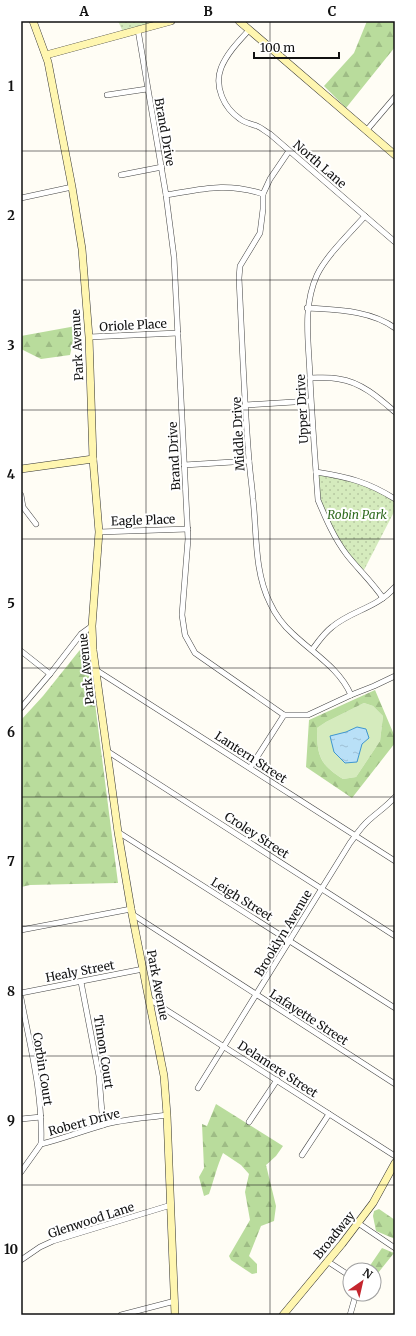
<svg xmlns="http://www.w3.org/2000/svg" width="416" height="1336" viewBox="0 0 416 1336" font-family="Merriweather,serif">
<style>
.grass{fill:#d5ebbd}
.forest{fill:url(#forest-firs);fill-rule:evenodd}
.park{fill:url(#park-dots)}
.water{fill:url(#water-ripples);stroke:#3f96cf}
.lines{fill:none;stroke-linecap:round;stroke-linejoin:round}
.street-casing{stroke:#444;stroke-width:6}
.secondary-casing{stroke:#333;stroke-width:8}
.street{stroke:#fff;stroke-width:5}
.secondary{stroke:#fff6b0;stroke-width:7}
.grid{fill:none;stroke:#111;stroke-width:1;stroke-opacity:0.55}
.labels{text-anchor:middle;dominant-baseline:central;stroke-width:4;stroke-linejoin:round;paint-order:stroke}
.street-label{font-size:12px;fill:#111;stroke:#fff}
.park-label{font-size:12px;font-style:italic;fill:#2f6b1f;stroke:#fff}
.neatline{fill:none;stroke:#111;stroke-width:1.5}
.grid-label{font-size:13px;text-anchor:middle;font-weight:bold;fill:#111}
</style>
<defs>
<pattern id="forest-firs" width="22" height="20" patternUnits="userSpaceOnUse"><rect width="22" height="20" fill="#b9dc9c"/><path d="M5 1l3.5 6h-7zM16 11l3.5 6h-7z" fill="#9ebc85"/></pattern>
<pattern id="park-dots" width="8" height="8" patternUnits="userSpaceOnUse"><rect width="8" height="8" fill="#d5ebbd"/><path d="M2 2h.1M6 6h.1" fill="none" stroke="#b6c8a1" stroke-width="1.8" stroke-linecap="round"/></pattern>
<pattern id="water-ripples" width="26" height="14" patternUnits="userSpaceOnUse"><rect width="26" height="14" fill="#b9e0f7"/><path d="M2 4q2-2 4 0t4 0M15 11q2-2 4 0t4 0" fill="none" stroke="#9ebfd3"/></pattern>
</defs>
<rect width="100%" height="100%" fill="#fffdf5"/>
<path class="grass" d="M 364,703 L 373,706 L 383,716 L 380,741 L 356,777 L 343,779 C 319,764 317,755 317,728 L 326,722 Z"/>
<g class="forest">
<path d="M 367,21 L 395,21 L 395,47 L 346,108 L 324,86 L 354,53 Z"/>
<path d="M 76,326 L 70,355 L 41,359 L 21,349 L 21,336 Z"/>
<path d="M 87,641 L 118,883 L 30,885 L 21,887 L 21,720 L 43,696 Z"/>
<path d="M 375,690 L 395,737 L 395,743 L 352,798 L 306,767 L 309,720 ZM 364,703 L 373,706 L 383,716 L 380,741 L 356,777 L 343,779 C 319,764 317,755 317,728 L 326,722 Z"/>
<path d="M 216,1104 L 283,1146 L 276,1156 L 266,1165 L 276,1206 L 274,1221 L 261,1226 L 249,1256 L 257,1264 L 257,1273 L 252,1274 L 231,1260 L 229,1256 L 250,1220 L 245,1192 L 249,1174 L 241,1165 L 223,1153 C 217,1166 214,1180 209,1194 L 204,1196 L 199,1177 L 204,1168 L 202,1124 L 207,1126 Z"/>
<path d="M 379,1209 L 395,1220 L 395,1239 L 376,1231 L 373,1216 L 374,1211 Z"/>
<path d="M 382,1248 L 394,1253 L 374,1278 L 374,1270 L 367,1270 Z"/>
</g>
<g class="park">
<path d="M 118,21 L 156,21 L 123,32 Z"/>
<path d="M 316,472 L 355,479 L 395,499 L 395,510 L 364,570 L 347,555 L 318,500 Z"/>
</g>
<path class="water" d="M 357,727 L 366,729 L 369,738 L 362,744 L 357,762 L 345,763 L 334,752 L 330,736 L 346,732 Z"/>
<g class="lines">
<g class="street-casing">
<g id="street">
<path d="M 138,30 L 166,195 L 174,257 L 188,539 L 182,615 L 185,635 L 195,653 L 284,715 L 308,715 L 351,695 L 374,686 L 395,676"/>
<path d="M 249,30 C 239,41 227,53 221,68 C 214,87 224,108 240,119 C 245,123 252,124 257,126 C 262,128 266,132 270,134 L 395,242"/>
<path d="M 107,95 L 147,89"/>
<path d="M 366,131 L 395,97"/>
<path d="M 289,151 L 270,179 L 263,194 L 263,209 L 260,233 L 240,266 L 239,278 C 242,338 244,399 249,460 C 250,473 252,486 253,499 C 257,533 254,571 270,603 C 275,614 284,626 293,634 C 314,654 339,668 351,695"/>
<path d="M 121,175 L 162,167"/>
<path d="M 166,195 C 203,189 226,182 263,194"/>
<path d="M 21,198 L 72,187"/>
<path d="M 365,216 C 350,233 326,256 317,275 C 302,308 309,343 310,378 C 312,418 315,459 318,500 C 326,519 334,538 347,555 C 359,570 372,582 383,598"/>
<path d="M 307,308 C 337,310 370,310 395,328"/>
<path d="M 89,337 L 178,333"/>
<path d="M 310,378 C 320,378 329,377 339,379 C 361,382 379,398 395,412"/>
<path d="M 246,405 L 310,401"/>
<path d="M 184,465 L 249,461"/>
<path d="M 316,472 C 348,477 368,482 395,499"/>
<path d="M 21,495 L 23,507 L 36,524"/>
<path d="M 99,532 L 188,529"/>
<path d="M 312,650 C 318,642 324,633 332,627 C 352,610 376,609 395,587"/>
<path d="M 21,651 L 50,674"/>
<path d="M 96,670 L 395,861"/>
<path d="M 21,708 L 50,674 L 81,634 L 92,626"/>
<path d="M 107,751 L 395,936"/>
<path d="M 250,768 L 284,715"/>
<path d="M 118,832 L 395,1008"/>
<path d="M 132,914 L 395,1084"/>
<path d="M 21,930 L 131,909"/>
<path d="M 81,982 L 99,1076 L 103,1125"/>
<path d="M 21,993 L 143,969"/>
<path d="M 21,998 C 30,1046 43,1094 41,1144"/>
<path d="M 149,999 L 395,1156"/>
<path d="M 198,1088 L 350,843 C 356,835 361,827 369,820 C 378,812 387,806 395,797"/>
<path d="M 21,1119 L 41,1117"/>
<path d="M 249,1122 L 277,1080"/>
<path d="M 302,1155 L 329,1114"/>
<path d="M 21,1172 L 41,1144 C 62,1139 82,1131 103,1125 C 124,1119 146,1118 167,1115"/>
<path d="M 358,1223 L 395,1248"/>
<path d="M 21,1260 L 40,1247 L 53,1241 L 171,1205"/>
<path d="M 327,1261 L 350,1276"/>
<path d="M 121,1315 L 175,1301"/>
<path d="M 350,1315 L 356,1294"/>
</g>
</g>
<g class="secondary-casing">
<g id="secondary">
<path d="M 33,21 L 48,62 L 72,187 L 82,249 L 89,337 L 93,459 L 99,532 L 92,626 L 93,650 L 118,832 L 131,909 L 164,1076 L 167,1115 L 175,1315"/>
<path d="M 239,21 L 395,155"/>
<path d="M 46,55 L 171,21"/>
<path d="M 21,469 L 93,459"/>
<path d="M 283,1315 L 342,1244 L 373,1203 L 395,1163"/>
</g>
</g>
<use href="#street" class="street"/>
<use href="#secondary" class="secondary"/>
</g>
<path class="grid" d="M 146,21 L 146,1315M 270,21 L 270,1315M 21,151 L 395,151M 21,280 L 395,280M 21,410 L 395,410M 21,539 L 395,539M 21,668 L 395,668M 21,797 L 395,797M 21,926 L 395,926M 21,1056 L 395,1056M 21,1185 L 395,1185"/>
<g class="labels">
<g class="street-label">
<text transform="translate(165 132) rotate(80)">Brand Drive</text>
<text transform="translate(320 164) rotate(41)">North Lane</text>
<text transform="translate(133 325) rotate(-3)">Oriole Place</text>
<text transform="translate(77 345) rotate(-93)">Park Avenue</text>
<text transform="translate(302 409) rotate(-93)">Upper Drive</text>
<text transform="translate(238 434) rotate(-93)">Middle Drive</text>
<text transform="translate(174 456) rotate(-93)">Brand Drive</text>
<text transform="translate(143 520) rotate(-2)">Eagle Place</text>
<text transform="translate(86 669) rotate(-96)">Park Avenue</text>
<text transform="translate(251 757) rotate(33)">Lantern Street</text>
<text transform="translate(257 835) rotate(33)">Croley Street</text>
<text transform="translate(242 899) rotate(32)">Leigh Street</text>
<text transform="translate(283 933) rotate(-59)">Brooklyn Avenue</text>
<text transform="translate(80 971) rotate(-11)">Healy Street</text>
<text transform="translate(158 985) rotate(79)">Park Avenue</text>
<text transform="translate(309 1017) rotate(33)">Lafayette Street</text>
<text transform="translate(104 1052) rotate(81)">Timon Court</text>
<text transform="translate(43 1069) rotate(81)">Corbin Court</text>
<text transform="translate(278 1069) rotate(33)">Delamere Street</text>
<text transform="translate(84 1122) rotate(-15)">Robert Drive</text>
<text transform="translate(91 1220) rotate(-18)">Glenwood Lane</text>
<text transform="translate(334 1235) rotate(-51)">Broadway</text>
</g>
<g class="park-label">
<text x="357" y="514">Robin Park</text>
</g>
</g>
<rect width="416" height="1336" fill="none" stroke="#ffffff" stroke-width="44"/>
<g transform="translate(362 1282) rotate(34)"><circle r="19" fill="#ffffff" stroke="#a0a0a0"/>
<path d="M0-3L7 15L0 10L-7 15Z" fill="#c4262e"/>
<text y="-6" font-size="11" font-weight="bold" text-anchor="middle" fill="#111111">N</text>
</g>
<path d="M254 52v6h85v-6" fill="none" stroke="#111111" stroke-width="2"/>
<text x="260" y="52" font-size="12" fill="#111111" stroke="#ffffff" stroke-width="3" paint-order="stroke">100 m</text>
<rect x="22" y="22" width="372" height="1292" class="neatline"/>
<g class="grid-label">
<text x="84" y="16">A</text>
<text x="208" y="16">B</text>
<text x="332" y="16">C</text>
<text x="11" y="91">1</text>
<text x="11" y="220">2</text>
<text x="11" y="350">3</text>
<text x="11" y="479">4</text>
<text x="11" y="608">5</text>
<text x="11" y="737">6</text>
<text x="11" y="866">7</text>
<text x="11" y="996">8</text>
<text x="11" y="1125">9</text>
<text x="11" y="1254">10</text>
</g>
</svg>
